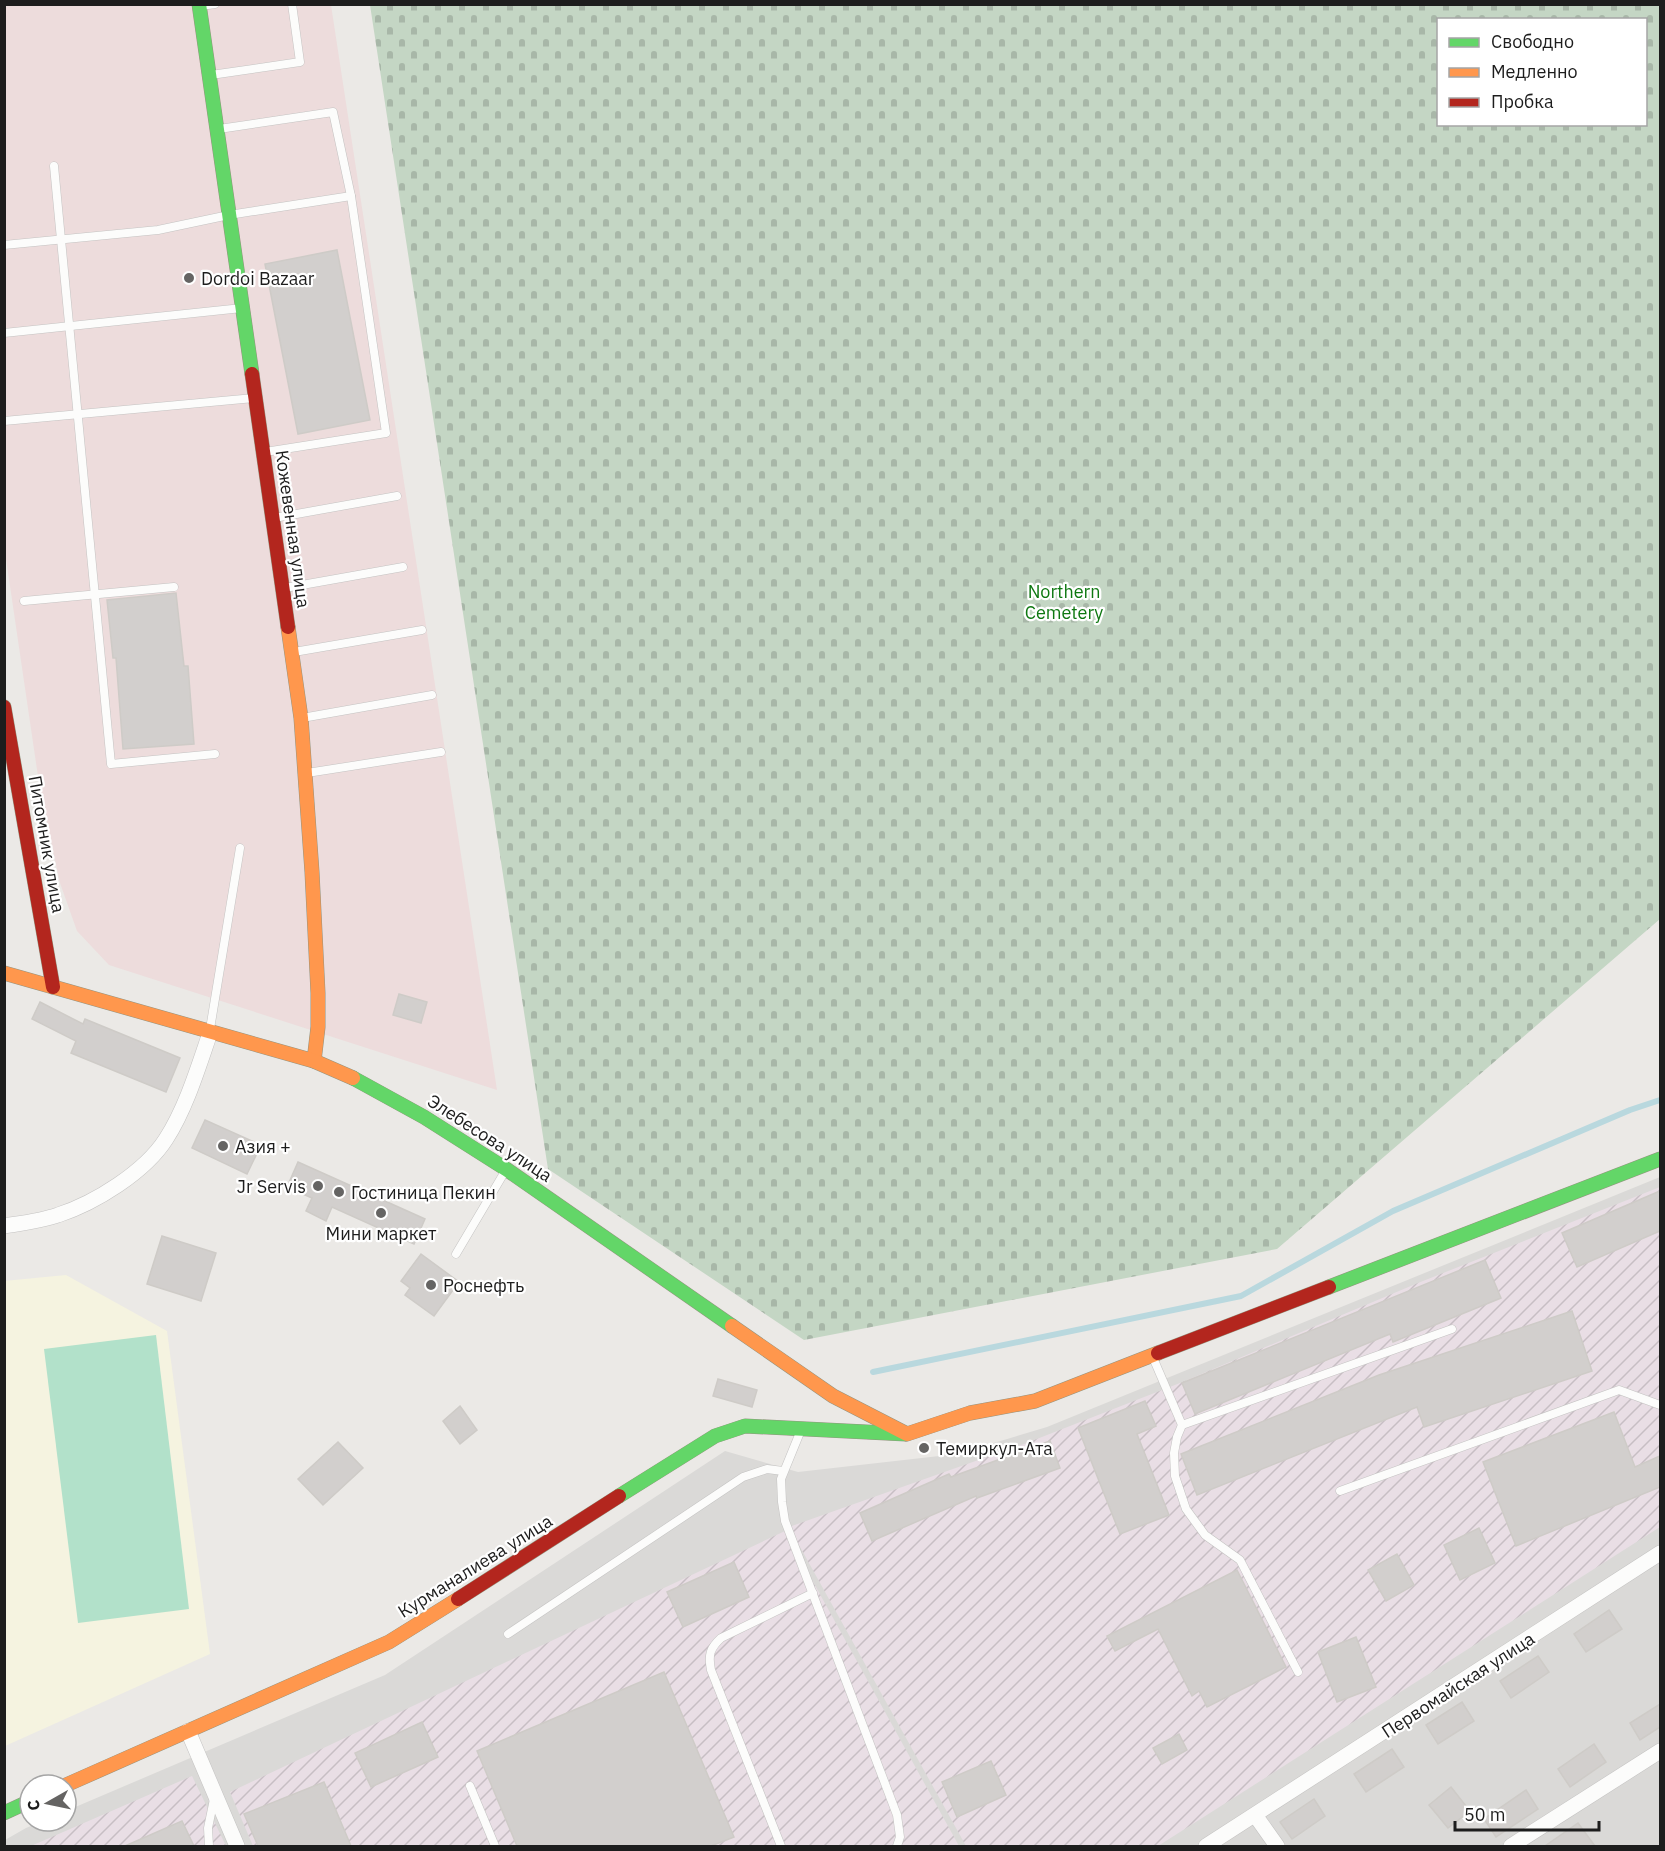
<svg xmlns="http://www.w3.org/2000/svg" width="1665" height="1851" viewBox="0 0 1665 1851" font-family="'IBM Plex Sans',sans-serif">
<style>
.residential{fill:#dad9d7}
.commercial{fill:#eddcdc}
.industrial{fill:url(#industrial-furrows)}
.education{fill:#f5f3e0}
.cemetery{fill:url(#cemetery-stones);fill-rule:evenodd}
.pitch{fill:#b2e1ca}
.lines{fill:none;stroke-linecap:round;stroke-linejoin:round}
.stream{stroke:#b9d8de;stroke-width:6}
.building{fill:#d2cfcd;stroke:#cecbc7;stroke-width:1.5}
.lane-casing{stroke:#c4c3c2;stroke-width:9}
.street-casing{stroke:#c4c3c2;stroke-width:16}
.fast-casing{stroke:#94947f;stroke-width:15}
.slow-casing{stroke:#94947f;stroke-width:15}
.jam-casing{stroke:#94947f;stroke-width:15}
.lane{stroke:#fcfcfb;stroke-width:8}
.street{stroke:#fcfcfb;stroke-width:15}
.fast{stroke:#63d668;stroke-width:14}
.slow{stroke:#ff974d;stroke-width:14}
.jam{stroke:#b3261e;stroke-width:14}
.poi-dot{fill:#656463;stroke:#fff;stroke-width:2}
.labels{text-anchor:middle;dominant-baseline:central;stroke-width:4.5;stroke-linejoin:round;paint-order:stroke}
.poi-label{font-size:18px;fill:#1d1d1d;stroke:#fff;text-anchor:start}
.street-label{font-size:18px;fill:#1d1d1d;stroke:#fff}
.park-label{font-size:18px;fill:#0e7811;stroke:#fff}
</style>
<defs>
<pattern id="industrial-furrows" width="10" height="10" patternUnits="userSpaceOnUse" patternTransform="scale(1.5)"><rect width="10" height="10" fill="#e9dee5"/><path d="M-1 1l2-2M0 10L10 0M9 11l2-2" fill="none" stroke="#c7bec4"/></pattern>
<pattern id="cemetery-stones" width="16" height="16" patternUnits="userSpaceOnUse" patternTransform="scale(1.5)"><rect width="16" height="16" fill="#c4d6c4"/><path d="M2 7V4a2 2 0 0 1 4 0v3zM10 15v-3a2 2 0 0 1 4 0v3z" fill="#a8b7a8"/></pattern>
</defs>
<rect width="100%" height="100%" fill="#ebe9e6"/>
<path class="residential" d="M 1660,1177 L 1660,1846 L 5,1846 L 5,1840 L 26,1828 L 43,1821 L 66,1821 L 66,1811 L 385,1675 L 725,1451 L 798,1472 L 957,1454 L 1047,1427 Z"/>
<path class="commercial" d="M 4,5 L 331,5 L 497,1090 L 109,965 L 77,931 L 60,883 L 40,790 L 5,552 Z"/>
<g class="industrial">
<path d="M 1660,1187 L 1660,1527 L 1158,1846 L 966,1846 L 789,1527 L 1024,1444 L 1180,1383 L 1418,1283 Z"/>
<path d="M 785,1531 L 959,1846 L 253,1846 L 230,1792 Z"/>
<path d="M 192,1776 L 226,1846 L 31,1846 Z"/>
</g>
<path class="education" d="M 66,1275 L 167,1331 L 210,1654 L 5,1746 L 4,1281 Z"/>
<path class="cemetery" d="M 370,5 L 1660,5 L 1660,919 L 1277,1249 L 804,1340 L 548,1169 ZM 1438,20 L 1646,20 L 1646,124 L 1438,124 Z"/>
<path class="pitch" d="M 156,1335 L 189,1609 L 78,1623 L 44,1349 Z"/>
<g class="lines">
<path class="stream" d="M 873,1372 L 1241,1296 L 1393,1211 L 1630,1110 L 1660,1100"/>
</g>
<g class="building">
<path d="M 337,250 L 370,420 L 298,434 L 265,264 Z"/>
<path d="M 176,593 L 184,666 L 188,666 L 194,744 L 123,749 L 116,658 L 113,658 L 107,600 Z"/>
<path d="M 399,994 L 427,1002 L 421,1023 L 393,1015 Z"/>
<path d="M 40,1002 L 83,1024 L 85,1019 L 180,1058 L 166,1092 L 71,1053 L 76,1041 L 32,1019 Z"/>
<path d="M 205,1120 L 261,1145 L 247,1174 L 192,1148 Z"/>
<path d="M 298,1162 L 425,1219 L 414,1244 L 332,1207 L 326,1221 L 306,1211 L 312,1198 L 287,1187 Z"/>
<path d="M 1660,1191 L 1660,1231 L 1577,1267 L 1562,1233 Z"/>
<path d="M 162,1236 L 216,1253 L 201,1301 L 147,1284 Z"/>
<path d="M 421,1254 L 459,1282 L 434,1316 L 405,1295 L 410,1288 L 401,1281 Z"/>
<path d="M 1485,1260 L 1501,1298 L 1393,1342 L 1390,1334 L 1195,1414 L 1182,1383 Z"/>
<path d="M 1572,1311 L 1592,1371 L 1424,1427 L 1417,1407 L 1197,1495 L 1181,1454 L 1379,1375 Z"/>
<path d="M 718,1379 L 757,1390 L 752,1407 L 713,1396 Z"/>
<path d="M 1145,1401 L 1156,1426 L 1137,1434 L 1169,1515 L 1120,1534 L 1078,1428 Z"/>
<path d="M 460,1406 L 477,1430 L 460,1444 L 443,1421 Z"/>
<path d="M 1614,1412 L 1635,1467 L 1660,1456 L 1660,1487 L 1516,1546 L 1483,1462 Z"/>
<path d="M 1050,1441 L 1060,1468 L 977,1498 L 976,1496 L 872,1541 L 860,1513 L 949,1474 L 951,1477 Z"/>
<path d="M 338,1442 L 363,1468 L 323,1505 L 298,1479 Z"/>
<path d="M 1479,1528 L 1495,1563 L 1460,1580 L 1444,1545 Z"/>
<path d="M 1397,1554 L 1414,1585 L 1386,1601 L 1368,1570 Z"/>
<path d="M 734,1562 L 749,1597 L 683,1627 L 667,1592 Z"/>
<path d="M 1237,1570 L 1286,1667 L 1207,1707 L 1199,1691 L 1192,1696 L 1158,1629 L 1115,1651 L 1107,1636 Z"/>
<path d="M 1609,1610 L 1622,1629 L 1586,1652 L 1574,1634 Z"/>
<path d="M 1356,1637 L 1376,1687 L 1337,1702 L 1318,1652 Z"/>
<path d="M 1538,1656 L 1549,1672 L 1511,1698 L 1500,1681 Z"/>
<path d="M 664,1672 L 734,1837 L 711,1846 L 517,1846 L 477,1751 Z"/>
<path d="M 1462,1702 L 1474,1721 L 1438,1744 L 1426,1725 Z"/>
<path d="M 1660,1704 L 1660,1727 L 1640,1740 L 1630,1723 Z"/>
<path d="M 422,1722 L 438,1757 L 371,1787 L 355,1753 Z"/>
<path d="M 1179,1734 L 1187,1750 L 1162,1764 L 1153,1748 Z"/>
<path d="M 1594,1744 L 1606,1762 L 1570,1787 L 1558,1769 Z"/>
<path d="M 1392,1749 L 1404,1767 L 1366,1792 L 1354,1774 Z"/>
<path d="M 991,1761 L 1006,1795 L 957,1817 L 942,1782 Z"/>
<path d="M 324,1782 L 351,1846 L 258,1846 L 244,1814 Z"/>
<path d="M 1451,1787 L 1470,1811 L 1448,1828 L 1429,1805 Z"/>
<path d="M 1526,1790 L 1538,1809 L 1496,1837 L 1484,1819 Z"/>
<path d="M 1314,1799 L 1325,1816 L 1292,1839 L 1280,1822 Z"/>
<path d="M 182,1821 L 194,1846 L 125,1846 Z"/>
<path d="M 1578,1823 L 1595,1846 L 1545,1846 Z"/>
</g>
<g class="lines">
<g class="lane-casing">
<g id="lane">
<path d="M 201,6 L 215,4"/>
<path d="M 211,75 L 300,62 L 292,4"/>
<path d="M 219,129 L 333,112 L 351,196 L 386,433 L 265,452"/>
<path d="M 54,166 L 111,764 L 215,754"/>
<path d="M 4,245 L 158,230 L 229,215 L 351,196"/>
<path d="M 4,333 L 242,308"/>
<path d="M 4,421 L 254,398"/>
<path d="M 274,518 L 397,496"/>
<path d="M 285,588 L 403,567"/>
<path d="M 24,601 L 174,587"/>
<path d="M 294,652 L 422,630"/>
<path d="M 302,718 L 432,695"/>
<path d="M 307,773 L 441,752"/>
<path d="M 210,1029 L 240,848"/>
<path d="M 456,1254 L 504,1173"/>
<path d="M 1154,1360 L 1182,1425"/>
<path d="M 801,1430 L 781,1479 L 782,1502 L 785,1521 L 897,1815 L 900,1837 L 897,1846"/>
<path d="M 1340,1491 L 1619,1390 L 1660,1405"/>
<path d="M 508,1634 L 743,1477 L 767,1469 L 783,1471"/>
<path d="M 1298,1672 L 1240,1560 L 1205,1535 L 1186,1509 L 1175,1476 L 1174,1453 L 1177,1437 L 1182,1425 L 1452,1329"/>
<path d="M 470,1786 L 495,1846"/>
<path d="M 209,1846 L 208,1828 L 214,1799"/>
<path d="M 781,1846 L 711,1670 C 708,1655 710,1648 721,1638 L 813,1593"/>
</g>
</g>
<g class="street-casing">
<g id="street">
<path d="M 4,1226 C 23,1223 41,1221 58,1215 C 95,1203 145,1172 166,1139 C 186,1108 198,1068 210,1033"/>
<path d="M 188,1731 L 237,1846"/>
<path d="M 1255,1815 L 1277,1846"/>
<path d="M 1206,1846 L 1660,1553"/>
<path d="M 1511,1846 L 1660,1751"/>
</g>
</g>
<g class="fast-casing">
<g id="fast">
<path d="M 199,4 L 252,374"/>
<path d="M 353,1078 L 424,1117 L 506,1169 L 732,1326"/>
<path d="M 1329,1287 L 1660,1159"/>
<path d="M 619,1496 L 715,1436 L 745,1426 L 906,1434"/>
<path d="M 4,1813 L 30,1801"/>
</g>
</g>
<g class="slow-casing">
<g id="slow">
<path d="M 288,627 L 301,718 L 312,872 L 318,993 L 318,1027 L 314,1061"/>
<path d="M 4,973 L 314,1061 L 353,1078"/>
<path d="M 732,1326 L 833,1396 L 907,1434 L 970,1413 L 1035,1401 L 1158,1353"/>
<path d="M 66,1785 L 389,1642 L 458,1599"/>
</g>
</g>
<g class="jam-casing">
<g id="jam">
<path d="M 252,374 L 288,627"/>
<path d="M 4,707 L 53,987"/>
<path d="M 1158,1353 L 1329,1287"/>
<path d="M 458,1599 L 619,1496"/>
</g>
</g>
<use href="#lane" class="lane"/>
<use href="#street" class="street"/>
<use href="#fast" class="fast"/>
<use href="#slow" class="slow"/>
<use href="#jam" class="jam"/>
</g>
<g class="poi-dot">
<circle cx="189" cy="278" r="6"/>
<circle cx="223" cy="1146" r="6"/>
<circle cx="318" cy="1186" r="6"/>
<circle cx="339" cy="1192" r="6"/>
<circle cx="381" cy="1213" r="6"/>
<circle cx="431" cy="1285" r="6"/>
<circle cx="924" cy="1448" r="6"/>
</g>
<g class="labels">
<g class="poi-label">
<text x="201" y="278">Dordoi Bazaar</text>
<text x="235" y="1146">Азия +</text>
<text x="306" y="1186" text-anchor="end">Jr Servis</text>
<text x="351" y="1192">Гостиница Пекин</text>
<text x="381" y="1233" text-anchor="middle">Мини маркет</text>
<text x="443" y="1285">Роснефть</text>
<text x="936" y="1448">Темиркул-Ата</text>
</g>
<g class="street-label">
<text transform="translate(293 529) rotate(82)">Кожевенная улица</text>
<text transform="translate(47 844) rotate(80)">Питомник улица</text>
<text transform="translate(490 1138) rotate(33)">Элебесова улица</text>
<text transform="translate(475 1566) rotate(-32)">Курманалиева улица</text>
<text transform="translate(1458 1685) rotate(-33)">Первомайская улица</text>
</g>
<g class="park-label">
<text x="1064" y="591">Northern<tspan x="1064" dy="21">Cemetery</tspan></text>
</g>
</g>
<rect width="1665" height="1851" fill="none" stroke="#1d1d1d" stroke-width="12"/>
<rect x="1437" y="18" width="210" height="108" fill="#ffffff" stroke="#a5a5a5" stroke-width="1.5"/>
<rect x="1449" y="38" width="30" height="9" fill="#63d668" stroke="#a5a5a5" stroke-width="1.5"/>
<text x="1491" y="48" font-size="18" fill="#1d1d1d">Свободно</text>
<rect x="1449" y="68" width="30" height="9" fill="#ff974d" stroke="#a5a5a5" stroke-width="1.5"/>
<text x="1491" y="78" font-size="18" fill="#1d1d1d">Медленно</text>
<rect x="1449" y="98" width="30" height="9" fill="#b3261e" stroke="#a5a5a5" stroke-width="1.5"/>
<text x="1491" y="108" font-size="18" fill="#1d1d1d">Пробка</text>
<g transform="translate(48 1803) rotate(261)"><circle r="28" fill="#ffffff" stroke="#a5a5a5" stroke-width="1.5"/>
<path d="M0-4.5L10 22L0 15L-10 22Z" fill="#656463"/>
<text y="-9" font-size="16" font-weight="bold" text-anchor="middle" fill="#1d1d1d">С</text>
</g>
<path d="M1455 1821v9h144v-9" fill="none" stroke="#1d1d1d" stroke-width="3"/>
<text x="1464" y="1821" font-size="18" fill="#1d1d1d" stroke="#ffffff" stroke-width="4.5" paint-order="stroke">50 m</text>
</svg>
